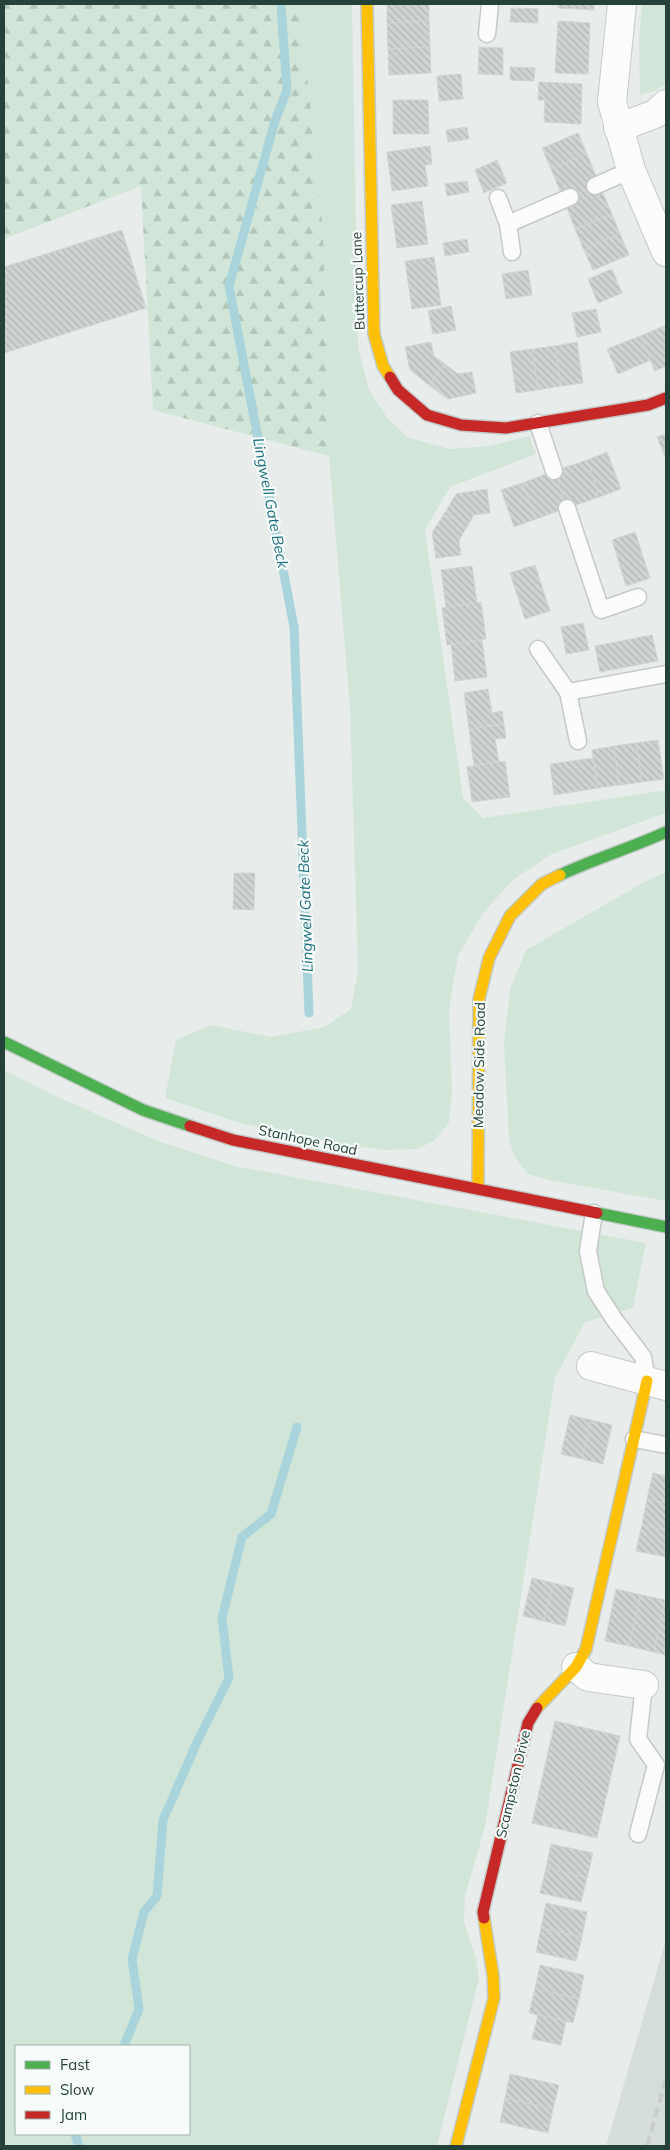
<svg xmlns="http://www.w3.org/2000/svg" width="670" height="2150" viewBox="0 0 670 2150" font-family="Mulish,sans-serif">
<style>
.built{fill:#d6dedb}
.grass{fill:#d1e6d8;fill-rule:evenodd}
.forest{fill:url(#forest-firs)}
.lines{fill:none;stroke-linecap:round;stroke-linejoin:round}
.stream{stroke:#a9d4db;stroke-width:9}
.building{fill:url(#building-back-hatch);stroke:#d1d6d4}
.lane-casing{stroke:#c5cac8;stroke-width:19}
.street-casing{stroke:#c5cac8;stroke-width:30}
.fast-casing{stroke:#c3cbc8;stroke-width:14}
.slow-casing{stroke:#c3cbc8;stroke-width:14}
.jam-casing{stroke:#c3cbc8;stroke-width:14}
.lane{stroke:#fcfcfc;stroke-width:16}
.street{stroke:#fcfcfc;stroke-width:28}
.fast{stroke:#4caf50;stroke-width:11}
.slow{stroke:#ffc107;stroke-width:11}
.jam{stroke:#c62828;stroke-width:11}
.rail{stroke:#c9cdcc;stroke-width:4;stroke-dasharray:10 5;stroke-linecap:butt}
.labels{text-anchor:middle;dominant-baseline:central;stroke-width:4.5;stroke-linejoin:round;paint-order:stroke}
.street-label{font-size:14px;fill:#24423a;stroke:#f7fbf9}
.water-label{font-size:15px;font-style:italic;fill:#1c6f80;stroke:#f7fbf9}
</style>
<defs>
<pattern id="forest-firs" width="22" height="20" patternUnits="userSpaceOnUse" patternTransform="scale(1.25)"><rect width="22" height="20" fill="#d1e6d8"/><path d="M5 1l3.5 6h-7zM16 11l3.5 6h-7z" fill="#b3c6ba"/></pattern>
<pattern id="building-back-hatch" width="6" height="6" patternUnits="userSpaceOnUse" patternTransform="scale(1.25)"><rect width="6" height="6" fill="#cfd4d2"/><path d="M-1 5l2 2M0 0l6 6M5-1l2 2" fill="none" stroke="#b2b7b5"/></pattern>
</defs>
<rect width="100%" height="100%" fill="#e8edeb"/>
<path class="built" d="M 666,1939 L 666,2146 L 606,2146 Z"/>
<g class="grass">
<path d="M 300,4 L 352,4 L 358,347 L 369,390 L 388,419 L 409,438 L 449,449 L 489,446 L 529,436 L 536,454 L 450,487 L 425,530 L 463,798 L 483,818 L 666,790 L 666,813 L 552,854 L 513,880 L 483,913 L 458,956 L 449,1009 L 452,1091 L 449,1122 L 434,1141 L 417,1149 L 383,1150 L 341,1144 L 243,1124 L 165,1098 L 176,1040 L 211,1025 L 271,1037 L 325,1027 L 351,1009 L 358,971 L 350,707 L 329,456 L 323,230 Z"/>
<path d="M 642,4 L 666,4 L 666,84 L 655,91 L 640,95 L 639,39 Z"/>
<path d="M 666,872 L 666,1201 L 549,1180 L 528,1174 L 515,1157 L 509,1140 L 504,1043 L 510,989 L 526,950 L 646,881 Z"/>
<path d="M 4,1070 L 62,1099 L 161,1142 L 235,1166 L 646,1243 L 633,1308 L 585,1322 L 555,1378 L 485,1827 L 465,1896 L 464,1921 L 476,1959 L 479,1978 L 437,2146 L 4,2146 ZM 16,2046 L 189,2046 L 189,2134 L 16,2134 Z"/>
</g>
<path class="forest" d="M 4,4 L 300,4 L 323,230 L 329,456 L 153,410 L 141,186 L 4,239 Z"/>
<g class="lines">
<g class="stream">
<path d="M 281,4 L 287,90 L 275,121 L 229,286 L 294,627 L 309,1013"/>
<path d="M 124,2046 L 139,2009 L 132,1959 L 144,1912 L 157,1896 L 163,1820 L 198,1740 L 229,1678 L 222,1618 L 242,1537 L 271,1514 L 297,1427"/>
<path d="M 75,2134 L 79,2146"/>
</g>
</g>
<g class="building">
<path d="M 387,4 L 429,4 L 429,21 L 387,23 Z"/>
<path d="M 558,4 L 594,4 L 594,10 L 558,8 Z"/>
<path d="M 511,8 L 538,9 L 538,23 L 510,22 Z"/>
<path d="M 429,21 L 430,47 L 388,49 L 387,23 Z"/>
<path d="M 558,21 L 590,23 L 588,74 L 555,73 Z"/>
<path d="M 430,47 L 431,73 L 389,75 L 388,49 Z"/>
<path d="M 479,47 L 503,48 L 503,75 L 478,74 Z"/>
<path d="M 510,67 L 535,68 L 534,81 L 510,80 Z"/>
<path d="M 461,74 L 463,99 L 439,101 L 437,76 Z"/>
<path d="M 539,82 L 582,84 L 581,124 L 544,122 L 545,100 L 538,100 Z"/>
<path d="M 393,100 L 428,100 L 429,134 L 393,134 Z"/>
<path d="M 467,127 L 469,139 L 448,142 L 446,130 Z"/>
<path d="M 578,133 L 587,154 L 551,169 L 542,148 Z"/>
<path d="M 430,146 L 432,164 L 425,165 L 428,186 L 392,191 L 387,152 Z"/>
<path d="M 587,154 L 596,176 L 591,178 L 595,186 L 570,197 L 566,188 L 560,191 L 551,169 Z"/>
<path d="M 497,160 L 507,183 L 484,193 L 475,170 Z"/>
<path d="M 467,181 L 469,192 L 447,196 L 445,184 Z"/>
<path d="M 595,186 L 598,195 L 603,193 L 612,214 L 575,229 L 567,208 L 574,205 L 570,197 Z"/>
<path d="M 422,201 L 428,244 L 397,248 L 391,205 Z"/>
<path d="M 612,214 L 620,234 L 584,250 L 575,229 Z"/>
<path d="M 122,230 L 146,308 L 4,353 L 4,267 Z"/>
<path d="M 620,234 L 629,255 L 593,270 L 584,250 Z"/>
<path d="M 467,239 L 469,252 L 445,256 L 443,243 Z"/>
<path d="M 434,257 L 441,305 L 412,309 L 405,261 Z"/>
<path d="M 612,269 L 622,293 L 598,303 L 588,279 Z"/>
<path d="M 528,270 L 532,295 L 506,299 L 502,274 Z"/>
<path d="M 451,306 L 456,330 L 433,334 L 428,311 Z"/>
<path d="M 596,309 L 601,332 L 577,337 L 572,313 Z"/>
<path d="M 664,326 L 666,331 L 666,366 L 655,371 L 640,336 Z"/>
<path d="M 640,336 L 651,360 L 618,374 L 607,349 Z"/>
<path d="M 431,342 L 434,356 L 445,364 L 429,385 L 410,370 L 405,347 Z"/>
<path d="M 577,342 L 583,383 L 561,386 L 555,346 Z"/>
<path d="M 555,346 L 561,386 L 538,390 L 532,349 Z"/>
<path d="M 532,349 L 538,390 L 516,393 L 510,352 Z"/>
<path d="M 445,364 L 458,374 L 472,372 L 476,393 L 448,399 L 429,385 Z"/>
<path d="M 666,434 L 666,459 L 657,437 Z"/>
<path d="M 607,452 L 621,489 L 599,497 L 587,460 Z"/>
<path d="M 587,460 L 599,497 L 567,508 L 554,471 Z"/>
<path d="M 554,471 L 567,508 L 536,519 L 522,483 Z"/>
<path d="M 522,483 L 536,519 L 514,527 L 501,490 Z"/>
<path d="M 487,489 L 490,513 L 474,515 L 467,527 L 444,514 L 456,494 Z"/>
<path d="M 444,514 L 467,527 L 459,540 L 461,555 L 436,558 L 432,533 Z"/>
<path d="M 635,532 L 650,578 L 626,586 L 612,540 Z"/>
<path d="M 535,565 L 550,611 L 525,619 L 510,573 Z"/>
<path d="M 472,566 L 477,603 L 446,607 L 441,570 Z"/>
<path d="M 481,602 L 486,639 L 447,645 L 442,608 Z"/>
<path d="M 583,623 L 589,650 L 566,654 L 561,627 Z"/>
<path d="M 652,635 L 658,661 L 600,672 L 595,646 Z"/>
<path d="M 482,640 L 487,677 L 455,681 L 451,644 Z"/>
<path d="M 488,689 L 492,713 L 502,711 L 504,724 L 469,729 L 464,693 Z"/>
<path d="M 504,724 L 506,738 L 495,739 L 499,762 L 474,766 L 469,729 Z"/>
<path d="M 658,740 L 664,779 L 642,782 L 636,743 Z"/>
<path d="M 636,743 L 642,782 L 619,785 L 614,746 Z"/>
<path d="M 614,746 L 619,785 L 598,788 L 592,750 Z"/>
<path d="M 593,758 L 598,788 L 554,795 L 550,764 Z"/>
<path d="M 505,761 L 510,797 L 472,802 L 467,767 Z"/>
<path d="M 234,873 L 255,873 L 254,910 L 233,909 Z"/>
<path d="M 570,1415 L 591,1420 L 582,1459 L 561,1454 Z"/>
<path d="M 591,1420 L 612,1425 L 603,1464 L 582,1459 Z"/>
<path d="M 653,1473 L 666,1476 L 666,1503 L 647,1499 Z"/>
<path d="M 647,1499 L 666,1503 L 666,1530 L 642,1525 Z"/>
<path d="M 642,1525 L 666,1530 L 666,1557 L 636,1551 Z"/>
<path d="M 532,1578 L 553,1583 L 544,1621 L 523,1616 Z"/>
<path d="M 553,1583 L 574,1588 L 565,1626 L 544,1621 Z"/>
<path d="M 616,1589 L 641,1595 L 629,1646 L 605,1641 Z"/>
<path d="M 641,1595 L 665,1600 L 654,1652 L 629,1646 Z"/>
<path d="M 665,1600 L 666,1601 L 666,1655 L 654,1652 Z"/>
<path d="M 555,1721 L 620,1736 L 597,1838 L 532,1823 Z"/>
<path d="M 551,1844 L 593,1853 L 587,1878 L 546,1868 Z"/>
<path d="M 546,1868 L 587,1878 L 581,1902 L 540,1893 Z"/>
<path d="M 546,1903 L 587,1912 L 582,1937 L 541,1928 Z"/>
<path d="M 541,1928 L 582,1937 L 576,1961 L 536,1952 Z"/>
<path d="M 540,1965 L 584,1975 L 579,1999 L 535,1989 Z"/>
<path d="M 535,1989 L 579,1999 L 573,2023 L 529,2013 Z"/>
<path d="M 538,2015 L 566,2021 L 561,2045 L 532,2039 Z"/>
<path d="M 510,2074 L 559,2085 L 553,2109 L 505,2098 Z"/>
<path d="M 505,2098 L 553,2109 L 548,2133 L 500,2122 Z"/>
</g>
<g class="lines">
<g class="lane-casing">
<g id="lane">
<path d="M 487,34 L 490,4"/>
<path d="M 595,186 L 631,170"/>
<path d="M 498,198 L 508,224 L 512,252"/>
<path d="M 508,224 L 570,197"/>
<path d="M 538,423 L 554,471"/>
<path d="M 567,508 L 601,610 L 638,597"/>
<path d="M 538,649 L 568,692 L 666,674"/>
<path d="M 568,692 L 578,741"/>
<path d="M 594,1213 L 588,1251 L 596,1291 L 614,1319 L 643,1357 L 647,1381"/>
<path d="M 634,1439 L 666,1445"/>
<path d="M 638,1834 L 656,1765 L 638,1739 L 644,1685"/>
</g>
</g>
<g class="street-casing">
<g id="street">
<path d="M 622,4 L 612,102 L 631,170 L 666,252"/>
<path d="M 618,128 L 655,114 L 666,104"/>
<path d="M 591,1366 L 666,1386"/>
<path d="M 576,1667 L 588,1677 L 644,1685"/>
</g>
</g>
<g class="fast-casing">
<g id="fast">
<path d="M 560,875 C 594,859 631,848 666,832"/>
<path d="M 4,1042 L 143,1110 L 190,1126"/>
<path d="M 597,1213 L 666,1227"/>
</g>
</g>
<g class="slow-casing">
<g id="slow">
<path d="M 367,4 L 374,334 L 383,366 L 390,377"/>
<path d="M 478,1189 L 479,999 L 489,958 L 510,916 L 542,884 L 560,875"/>
<path d="M 537,1708 L 576,1667 L 586,1649 L 647,1381"/>
<path d="M 456,2146 L 494,1998 L 493,1975 L 484,1918"/>
</g>
</g>
<g class="jam-casing">
<g id="jam">
<path d="M 390,377 L 398,390 L 427,415 L 461,425 L 506,428 L 648,405 L 666,398"/>
<path d="M 190,1126 L 233,1140 L 597,1213"/>
<path d="M 484,1918 L 483,1912 L 528,1723 L 537,1708"/>
</g>
</g>
<use href="#lane" class="lane"/>
<use href="#street" class="street"/>
<use href="#fast" class="fast"/>
<use href="#slow" class="slow"/>
<use href="#jam" class="jam"/>
<path class="rail" d="M 647,2146 L 666,2079"/>
</g>
<g class="labels">
<g class="street-label">
<text transform="translate(358 281) rotate(-92)">Buttercup Lane</text>
<text transform="translate(479 1065) rotate(-89)">Meadow Side Road</text>
<text transform="translate(308 1140) rotate(12)">Stanhope Road</text>
<text transform="translate(513 1784) rotate(-77)">Scampston Drive</text>
</g>
<g class="water-label">
<text transform="translate(271 503) rotate(79)">Lingwell Gate Beck</text>
<text transform="translate(305 906) rotate(-92)">Lingwell Gate Beck</text>
</g>
</g>
<rect width="670" height="2150" fill="none" stroke="#24423a" stroke-width="10"/>
<rect x="15" y="2045" width="175" height="90" fill="#f7fbf9" stroke="#a3b1ad"/>
<rect x="25" y="2061" width="25" height="8" fill="#4caf50" stroke="#a3b1ad"/>
<text x="60" y="2070" font-size="15" fill="#24423a">Fast</text>
<rect x="25" y="2086" width="25" height="8" fill="#ffc107" stroke="#a3b1ad"/>
<text x="60" y="2095" font-size="15" fill="#24423a">Slow</text>
<rect x="25" y="2111" width="25" height="8" fill="#c62828" stroke="#a3b1ad"/>
<text x="60" y="2120" font-size="15" fill="#24423a">Jam</text>
</svg>
